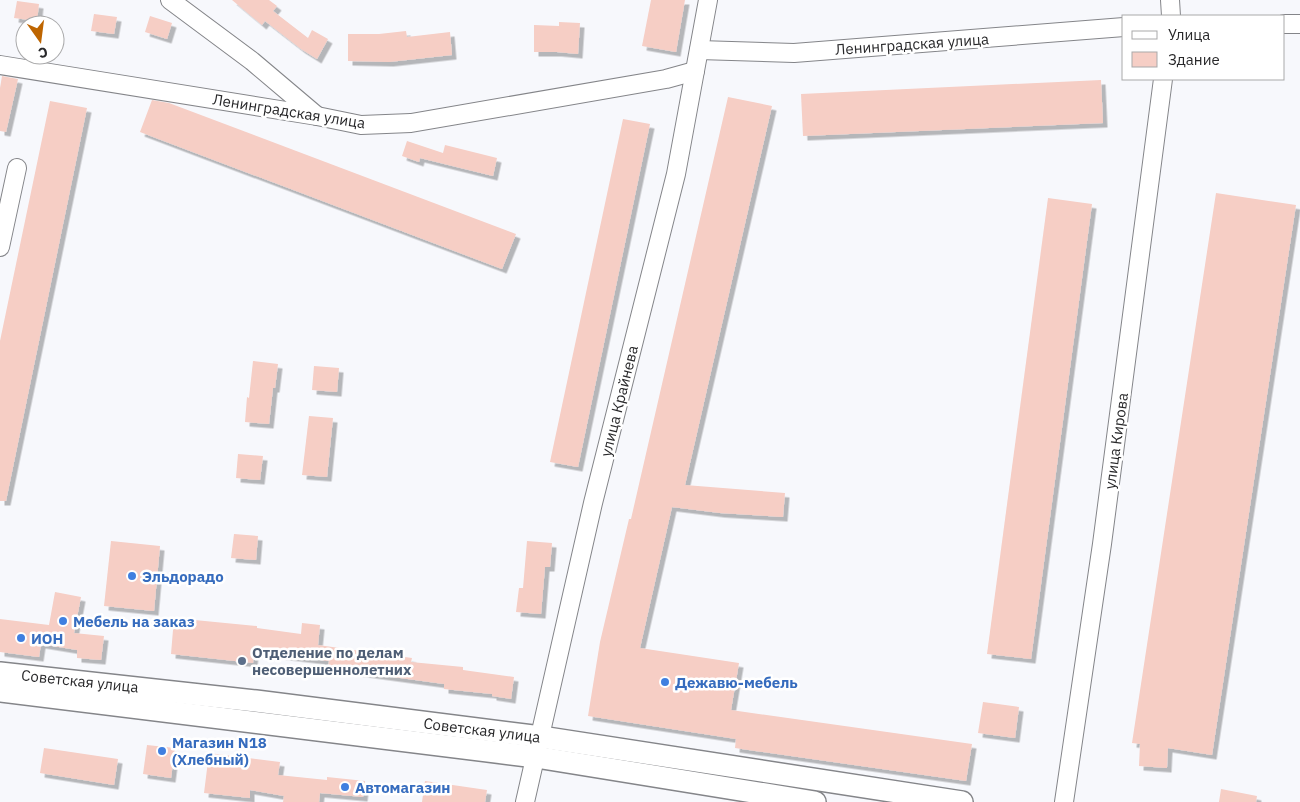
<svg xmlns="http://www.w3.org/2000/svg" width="1300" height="802" viewBox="0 0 1300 802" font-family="'IBM Plex Sans',sans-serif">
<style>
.building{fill:#f6cec5;filter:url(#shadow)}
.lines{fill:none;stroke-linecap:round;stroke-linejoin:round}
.minor-casing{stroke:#848589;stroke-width:20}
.tertiary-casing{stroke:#848589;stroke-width:24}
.minor{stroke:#fff;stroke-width:18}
.tertiary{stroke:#fff;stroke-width:21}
.shop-dot{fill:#3f7fe0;stroke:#fff;stroke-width:2}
.service-dot{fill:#5c6f8a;stroke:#fff;stroke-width:2}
.labels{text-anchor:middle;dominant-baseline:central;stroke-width:5;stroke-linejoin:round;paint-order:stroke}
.street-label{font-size:15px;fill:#28282a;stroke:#fff}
.shop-label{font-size:15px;font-weight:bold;fill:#366cbe;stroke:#fff;text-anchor:start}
.service-label{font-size:15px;font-weight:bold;fill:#4e5e75;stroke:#fff;text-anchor:start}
</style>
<defs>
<filter id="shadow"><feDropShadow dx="4.5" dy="4.5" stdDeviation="0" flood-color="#0004"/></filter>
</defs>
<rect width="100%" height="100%" fill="#f7f8fc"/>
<g class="building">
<path d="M 232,0 L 269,0 L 277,6 L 273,11 L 308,38 L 312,30 L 328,39 L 317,59 L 301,49 L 265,21 L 262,25 Z"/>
<path d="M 651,0 L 685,0 L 676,52 L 642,46 Z"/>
<path d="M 17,1 L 39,4 L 37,21 L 14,18 Z"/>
<path d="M 94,14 L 117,17 L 114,34 L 91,31 Z"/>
<path d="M 150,16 L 172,23 L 167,39 L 145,32 Z"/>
<path d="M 559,22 L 580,23 L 578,54 L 557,52 L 534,52 L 534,25 L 559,26 Z"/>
<path d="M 406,31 L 407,37 L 450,32 L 452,55 L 389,62 L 348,61 L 348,34 L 379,34 Z"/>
<path d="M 2,76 L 18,79 L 6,132 L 0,131 L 0,88 Z"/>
<path d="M 1101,80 L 1103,123 L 803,136 L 801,94 Z"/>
<path d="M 728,97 L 772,106 L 685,485 L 785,493 L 783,517 L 720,513 L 672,507 L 640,648 L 739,663 L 731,710 L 972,744 L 966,781 L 735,748 L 736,739 L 588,716 L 600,642 L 629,519 L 631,519 Z"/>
<path d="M 152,100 L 169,103 L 516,234 L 502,269 L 140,132 Z"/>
<path d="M 50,101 L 87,108 L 6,501 L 0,501 L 0,341 Z"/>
<path d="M 623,119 L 650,124 L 578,467 L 550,462 Z"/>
<path d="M 407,141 L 443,153 L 445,145 L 497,158 L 493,176 L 420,158 L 419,162 L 402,156 Z"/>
<path d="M 1216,193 L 1296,205 L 1212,755 L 1168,748 L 1167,768 L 1139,766 L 1140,744 L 1132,743 Z"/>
<path d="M 1048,198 L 1092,204 L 1031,659 L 987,654 Z"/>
<path d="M 253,361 L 278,364 L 275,388 L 273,388 L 269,424 L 245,422 L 247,397 L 249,398 Z"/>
<path d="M 314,366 L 339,368 L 337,392 L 312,390 Z"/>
<path d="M 309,416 L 333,418 L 327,477 L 302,475 Z"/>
<path d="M 238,454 L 263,456 L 260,480 L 236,478 Z"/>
<path d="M 234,534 L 258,536 L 256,560 L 231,558 Z"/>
<path d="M 111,541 L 160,546 L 154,611 L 104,606 Z"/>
<path d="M 527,541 L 552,543 L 550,567 L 545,567 L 541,614 L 516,612 L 519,588 L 523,588 Z"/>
<path d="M 55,592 L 81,597 L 74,633 L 104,636 L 101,660 L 77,658 L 77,650 L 41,644 L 39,657 L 0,652 L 0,619 L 49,625 Z"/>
<path d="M 174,618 L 257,626 L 257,628 L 301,634 L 302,623 L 320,625 L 318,645 L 412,658 L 411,662 L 463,667 L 463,670 L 514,677 L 511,699 L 492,696 L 492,694 L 444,689 L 444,684 L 328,668 L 329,661 L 254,652 L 253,663 L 171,654 Z"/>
<path d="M 983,702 L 1019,707 L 1015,738 L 978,733 Z"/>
<path d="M 147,745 L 175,748 L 171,778 L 143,774 Z"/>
<path d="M 44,748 L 118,759 L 114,785 L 40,773 Z"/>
<path d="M 209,753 L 280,762 L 278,775 L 327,780 L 327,777 L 365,781 L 363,797 L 320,793 L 319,802 L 283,802 L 284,796 L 250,790 L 250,798 L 204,793 Z"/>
<path d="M 425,781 L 487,790 L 485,802 L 422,802 Z"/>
<path d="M 1221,789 L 1257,796 L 1256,802 L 1219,802 Z"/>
</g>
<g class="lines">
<g class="minor-casing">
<g id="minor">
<path d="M 170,0 L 252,61 L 317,116"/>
<path d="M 1170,0 L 1171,16"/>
<path d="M 1284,24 L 1300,24"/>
<path d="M 699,50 L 794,53 L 1124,27"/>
<path d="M 0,65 L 317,116 L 361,125 L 411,123 L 666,79 L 695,71"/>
<path d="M 0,247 L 17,168"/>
<path d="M 525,802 L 593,503 L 676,174 L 708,0"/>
<path d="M 1064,802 L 1102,544 L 1163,79"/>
</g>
</g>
<g class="tertiary-casing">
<g id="tertiary">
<path d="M 0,673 L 256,701 L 541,737 L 962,802"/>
<path d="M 0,691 L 536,757 L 815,802"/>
</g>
</g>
<use href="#minor" class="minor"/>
<use href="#tertiary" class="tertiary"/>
</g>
<g class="shop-dot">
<circle cx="132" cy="576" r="5"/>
<circle cx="63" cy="621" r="5"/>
<circle cx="21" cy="638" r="5"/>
<circle cx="665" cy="682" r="5"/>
<circle cx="162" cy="751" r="5"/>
<circle cx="345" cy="787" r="5"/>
</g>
<circle class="service-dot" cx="242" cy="661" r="5"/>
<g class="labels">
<g class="street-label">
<text transform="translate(912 44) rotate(-4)">Ленинградская улица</text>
<text transform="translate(289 111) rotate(9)">Ленинградская улица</text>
<text transform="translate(619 401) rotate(-76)">улица Крайнева</text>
<text transform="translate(1116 441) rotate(-82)">улица Кирова</text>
<text transform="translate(80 681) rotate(6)">Советская улица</text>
<text transform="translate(482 730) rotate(7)">Советская улица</text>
</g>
<g class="shop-label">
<text x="142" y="576">Эльдорадо</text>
<text x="73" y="621">Мебель на заказ</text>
<text x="31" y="638">ИОН</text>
<text x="675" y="682">Дежавю-мебель</text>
<text x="172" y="742">Магазин N18<tspan x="172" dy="17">(Хлебный)</tspan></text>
<text x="355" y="787">Автомагазин</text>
</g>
<g class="service-label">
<text x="252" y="652">Отделение по делам<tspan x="252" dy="17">несовершеннолетних</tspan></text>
</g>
</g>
<rect x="1122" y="15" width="162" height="65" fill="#ffffff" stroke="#a9a9aa"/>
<rect x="1132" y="31" width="25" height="8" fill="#ffffff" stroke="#a9a9aa"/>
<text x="1168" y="40" font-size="15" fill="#28282a">Улица</text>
<rect x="1132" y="52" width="25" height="15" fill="#f6cec5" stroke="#a9a9aa"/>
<text x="1168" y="65" font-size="15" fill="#28282a">Здание</text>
<g transform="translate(40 40) rotate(166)"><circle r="24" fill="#ffffff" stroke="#a9a9aa"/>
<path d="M0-4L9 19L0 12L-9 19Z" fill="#be6500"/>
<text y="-8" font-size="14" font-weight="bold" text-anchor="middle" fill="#28282a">С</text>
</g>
</svg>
